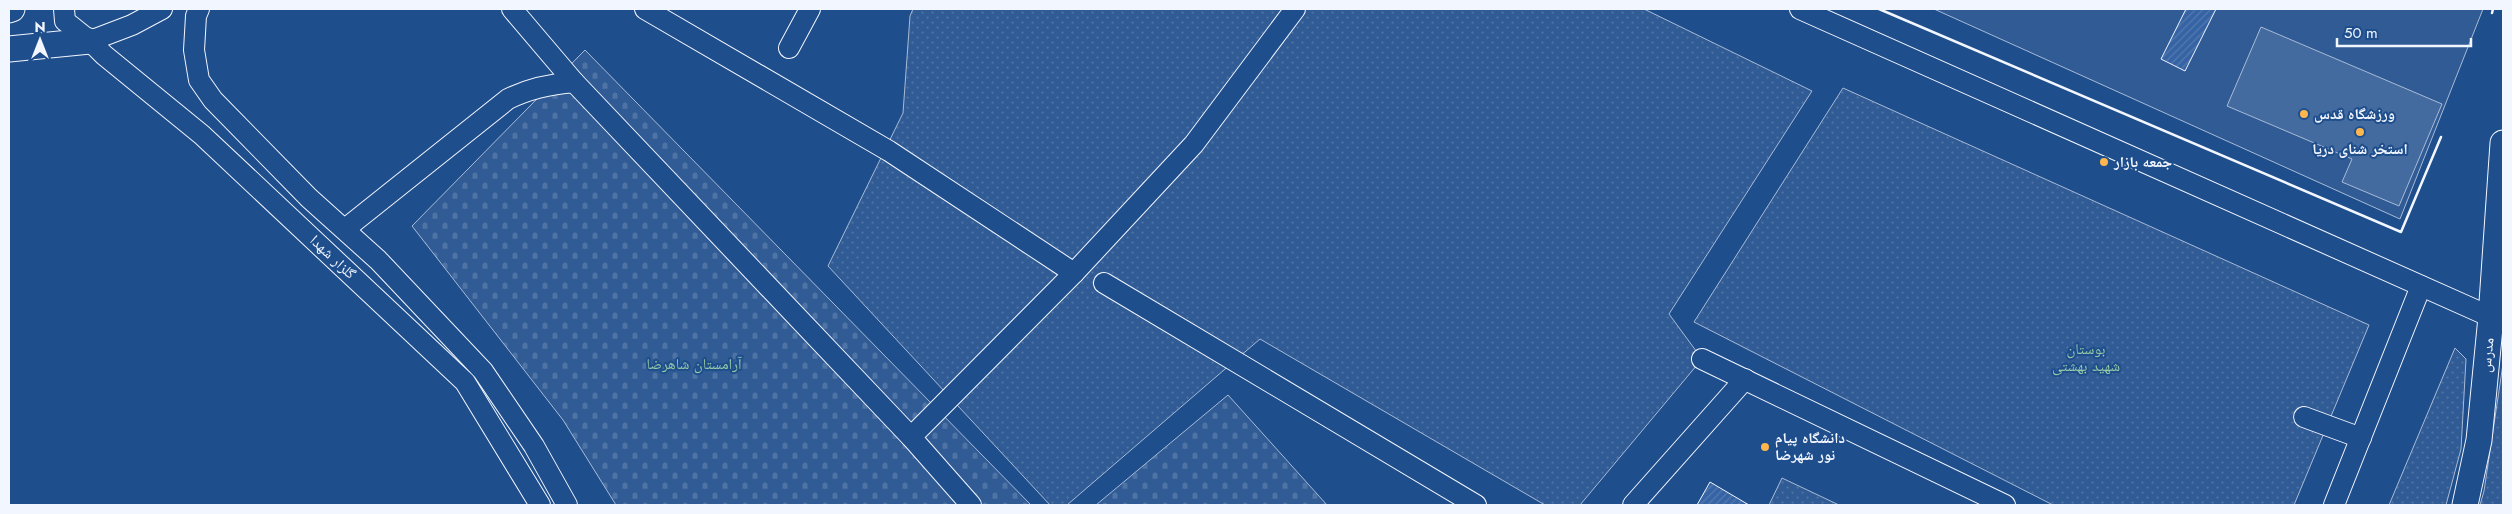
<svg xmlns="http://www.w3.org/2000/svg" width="2512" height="514" viewBox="0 0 2512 514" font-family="Jost,'Noto Naskh Arabic',sans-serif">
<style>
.grass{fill:url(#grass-dots);stroke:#a8bbd7}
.cemetery{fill:url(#cemetery-stones);stroke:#a8bbd7}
.built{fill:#305b95;stroke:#a8bbd7}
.water{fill:#446ba0;stroke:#a8bbd7}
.building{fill:url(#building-hatch);stroke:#f2f6ff}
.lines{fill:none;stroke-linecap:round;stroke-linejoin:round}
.minor-casing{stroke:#f2f6ff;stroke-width:22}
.major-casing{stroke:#f2f6ff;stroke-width:27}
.minor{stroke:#1f4e8c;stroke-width:20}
.major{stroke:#1f4e8c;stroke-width:25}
.wall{stroke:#f2f6ff;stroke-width:2.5}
.poi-dot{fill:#ffb74d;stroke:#1f4e8c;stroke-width:2}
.labels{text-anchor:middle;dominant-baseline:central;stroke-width:4;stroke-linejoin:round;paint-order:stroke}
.poi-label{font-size:15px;font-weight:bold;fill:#f2f6ff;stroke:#1f4e8c;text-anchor:start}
.street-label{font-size:15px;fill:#f2f6ff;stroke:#1f4e8c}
.park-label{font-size:15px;fill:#97c8a6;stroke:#1f4e8c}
</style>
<defs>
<pattern id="grass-dots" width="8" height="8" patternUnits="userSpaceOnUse" patternTransform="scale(1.25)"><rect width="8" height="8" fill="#305b95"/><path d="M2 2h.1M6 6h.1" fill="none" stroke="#4e73a5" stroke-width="1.8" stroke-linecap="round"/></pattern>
<pattern id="cemetery-stones" width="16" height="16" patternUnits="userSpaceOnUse" patternTransform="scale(1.25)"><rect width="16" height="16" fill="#305b95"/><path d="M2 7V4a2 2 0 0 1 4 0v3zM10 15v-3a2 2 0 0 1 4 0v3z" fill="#4e73a5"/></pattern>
<pattern id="building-hatch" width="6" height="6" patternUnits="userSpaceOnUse" patternTransform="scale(1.25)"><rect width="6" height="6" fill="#3563a3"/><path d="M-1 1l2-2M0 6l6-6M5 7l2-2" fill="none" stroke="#537ab1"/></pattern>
</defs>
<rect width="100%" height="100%" fill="#1f4e8c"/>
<g class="grass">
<path d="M 913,9 L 1644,9 L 1812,91 L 1669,314 L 1702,359 L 1580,505 L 1545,505 L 1260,339 L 1067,505 L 1050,505 L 828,266 L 903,113 L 910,16 Z"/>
<path d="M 1843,88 L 2369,325 L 2294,505 L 2053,505 L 1694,322 Z"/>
<path d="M 2455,348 L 2466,359 L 2461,449 L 2446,505 L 2389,505 Z"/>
<path d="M 2503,364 L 2503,505 L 2480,505 L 2484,491 Z"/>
<path d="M 1782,478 L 1839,505 L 1769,505 Z"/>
</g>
<g class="cemetery">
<path d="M 585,50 L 1031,505 L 616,505 L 563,420 L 412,226 Z"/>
<path d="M 1228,395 L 1327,505 L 1096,505 Z"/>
</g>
<path class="built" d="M 1934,9 L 2483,9 L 2400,219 Z"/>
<path class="water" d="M 2261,27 L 2442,104 L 2399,206 L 2342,182 L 2352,159 L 2227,106 Z"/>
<g class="building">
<path d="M 2186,9 L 2216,9 L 2185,71 L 2161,59 Z"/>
<path d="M 1710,482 L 1749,505 L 1697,505 Z"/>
</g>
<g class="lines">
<g class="minor-casing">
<g id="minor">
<path d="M 64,9 L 65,21 L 90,41 L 104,55 L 202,135 L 465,382 L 540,505"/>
<path d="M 199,9 L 196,16 L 194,50 L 199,80 L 213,100 L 309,198 L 378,260 L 483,371 L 534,446 L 567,505"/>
<path d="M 512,9 L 574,82"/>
<path d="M 645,9 L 889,151 L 1074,273"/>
<path d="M 1800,9 L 2491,317"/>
<path d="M 90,41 L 132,25 L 162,9"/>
<path d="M 789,48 L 810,9"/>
<path d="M 345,229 L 508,99 C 528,89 551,84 574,82 L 911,437 L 971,505"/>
<path d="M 1104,283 L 1476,505"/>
<path d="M 1702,359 L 2005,505"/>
<path d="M 2304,417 L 2361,438"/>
<path d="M 911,437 L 1074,273 L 1194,144 L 1295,9"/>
<path d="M 1633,505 L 1745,379"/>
<path d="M 2334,505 L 2421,286"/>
</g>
</g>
<g class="major-casing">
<g id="major">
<path d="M 9,10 L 12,9"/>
<path d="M 9,49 L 90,41"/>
<path d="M 2465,505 L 2479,440 L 2491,317 L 2503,143"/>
</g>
</g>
<use href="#minor" class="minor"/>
<use href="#major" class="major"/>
<g class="wall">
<path d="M 1879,9 L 2401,232 L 2441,137"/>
<path d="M 2492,13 L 2493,9"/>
</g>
</g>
<g class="poi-dot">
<circle cx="2304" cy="114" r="5"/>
<circle cx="2360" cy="132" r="5"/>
<circle cx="2104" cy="162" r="5"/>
<circle cx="1765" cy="447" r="5"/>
</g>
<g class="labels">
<g class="poi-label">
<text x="2314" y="114">ورزشگاه قدس</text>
<text x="2360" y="149" text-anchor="middle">استخر شنای دریا</text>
<text x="2114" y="162">جمعه بازار</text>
<text x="1775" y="438">دانشگاه پیام<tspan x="1775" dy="17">نور شهرضا</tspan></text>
</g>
<g class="street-label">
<text transform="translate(333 257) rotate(43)">گلزار شهدا</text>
<text transform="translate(2487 355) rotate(-84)">مدرس</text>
</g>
<g class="park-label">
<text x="2086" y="349">بوستان<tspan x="2086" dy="17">شهید بهشتی</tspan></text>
<text x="694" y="364">آرامستان شاهرضا</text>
</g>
</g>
<rect width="2512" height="514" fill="none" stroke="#f2f6ff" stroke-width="20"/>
<g transform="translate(40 40)" stroke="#1f4e8c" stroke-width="4" paint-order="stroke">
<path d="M0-4L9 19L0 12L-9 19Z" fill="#f2f6ff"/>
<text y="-8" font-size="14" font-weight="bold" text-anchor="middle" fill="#f2f6ff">N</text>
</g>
<path d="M2337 38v8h134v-8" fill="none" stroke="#f2f6ff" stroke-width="2.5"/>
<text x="2344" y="38" font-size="15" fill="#f2f6ff" stroke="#1f4e8c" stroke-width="4" paint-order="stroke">50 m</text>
</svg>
